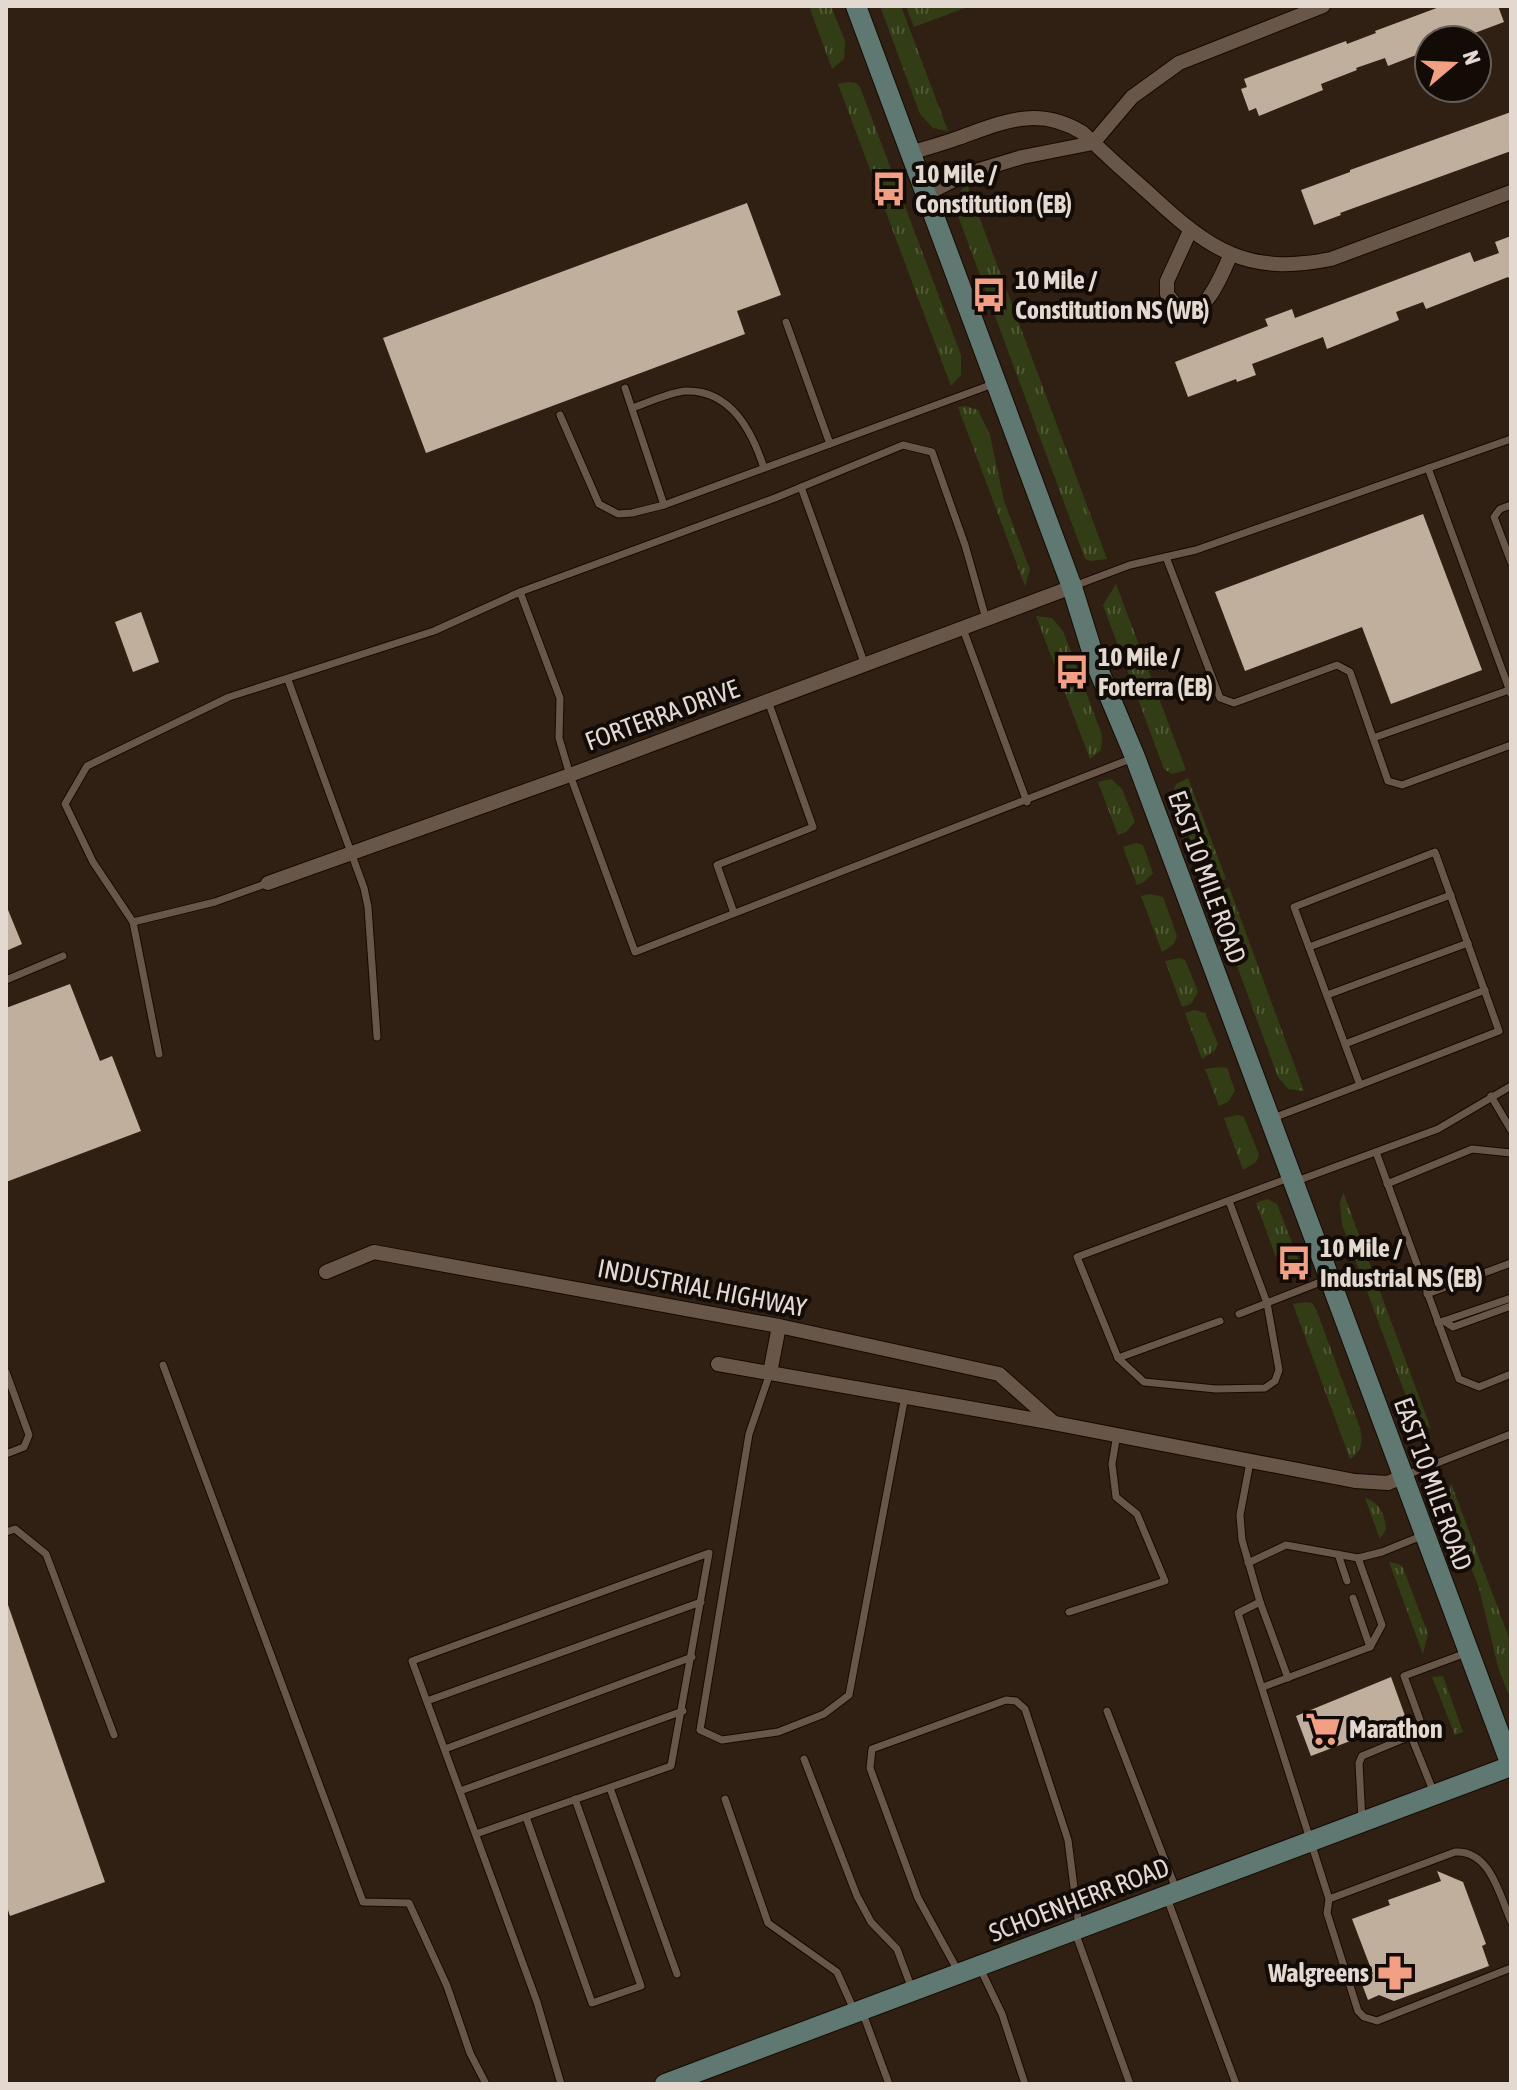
<svg xmlns="http://www.w3.org/2000/svg" width="1517" height="2090" viewBox="0 0 1517 2090" font-family="'Asap Condensed',sans-serif">
<style>
.grass{fill:url(#grass-tufts)}
.building{fill:#c1af9d}
.lines{fill:none;stroke-linecap:round;stroke-linejoin:round}
.service-casing{stroke:#160901;stroke-width:9}
.minor-casing{stroke:#160901;stroke-width:16}
.secondary-casing{stroke:#160901;stroke-width:22}
.service{stroke:#685749;stroke-width:7}
.minor{stroke:#685749;stroke-width:14}
.secondary{stroke:#5f7871;stroke-width:20}
.labels{text-anchor:middle;dominant-baseline:central;stroke-width:8;stroke-linejoin:round;paint-order:stroke}
.poi-label{font-size:26px;font-weight:bold;fill:#e3d9d0;stroke:#120b06;text-anchor:start}
.street-label{font-size:26px;fill:#e3d9d0;stroke:#120b06}
</style>
<defs>
<pattern id="grass-tufts" width="24" height="20" patternUnits="userSpaceOnUse" patternTransform="scale(2)"><rect width="24" height="20" fill="#323d15"/><path d="M3 7l-1-3M5 7V3M7 7l1-3M15 17l-1-3M17 17v-4M19 17l1-3" fill="none" stroke="#505836"/></pattern>
</defs>
<rect width="100%" height="100%" fill="#2f2013"/>
<g class="grass">
<path d="M 809,6 L 831,6 L 845,41 L 844,59 L 832,69 Z"/>
<path d="M 880,6 L 901,6 L 948,131 L 933,128 L 920,114 Z"/>
<path d="M 906,6 L 970,6 L 914,27 Z"/>
<path d="M 848,82 L 856,83 L 860,87 L 961,355 L 961,375 L 951,386 L 838,84 Z"/>
<path d="M 967,184 L 1107,559 L 1091,561 L 1085,559 L 957,213 C 955,201 958,192 967,184 Z"/>
<path d="M 965,406 L 978,410 L 990,435 L 1004,501 L 1030,570 L 1025,586 L 958,407 Z"/>
<path d="M 1116,584 L 1186,770 L 1172,774 L 1164,769 L 1103,605 Z"/>
<path d="M 1036,616 L 1052,618 L 1063,631 L 1102,735 L 1101,750 L 1090,759 Z"/>
<path d="M 1188,778 L 1226,879 C 1216,883 1210,883 1203,874 L 1173,793 L 1176,784 Z"/>
<path d="M 1111,779 L 1122,789 L 1135,822 L 1126,832 L 1118,835 L 1098,782 Z"/>
<path d="M 1136,843 L 1143,845 L 1153,873 L 1144,882 L 1137,885 L 1123,847 Z"/>
<path d="M 1229,887 L 1304,1091 L 1288,1089 L 1278,1077 L 1215,906 L 1216,894 Z"/>
<path d="M 1150,894 L 1163,897 L 1177,936 L 1174,944 L 1162,952 L 1141,896 Z"/>
<path d="M 1179,958 L 1185,960 L 1198,992 L 1191,1004 L 1182,1007 L 1165,961 Z"/>
<path d="M 1194,1010 L 1205,1013 L 1218,1044 L 1214,1051 L 1202,1059 L 1185,1013 Z"/>
<path d="M 1219,1067 L 1227,1068 L 1235,1091 L 1228,1102 L 1219,1106 L 1205,1069 Z"/>
<path d="M 1238,1115 L 1244,1117 L 1259,1155 L 1256,1162 L 1243,1170 L 1224,1118 Z"/>
<path d="M 1343,1192 L 1431,1429 L 1416,1417 L 1410,1407 L 1342,1224 L 1340,1203 Z"/>
<path d="M 1267,1199 L 1277,1204 L 1298,1259 L 1297,1274 L 1286,1284 L 1256,1203 Z"/>
<path d="M 1306,1302 L 1312,1303 L 1316,1309 L 1360,1428 C 1363,1442 1362,1451 1350,1459 L 1293,1304 Z"/>
<path d="M 1451,1483 L 1511,1643 L 1511,1701 L 1498,1667 L 1479,1588 L 1450,1513 L 1448,1503 Z"/>
<path d="M 1365,1498 C 1379,1502 1385,1514 1386,1529 L 1380,1539 Z"/>
<path d="M 1389,1562 L 1399,1564 L 1403,1568 L 1428,1634 L 1423,1654 Z"/>
<path d="M 1443,1676 L 1463,1732 L 1455,1735 L 1432,1677 Z"/>
</g>
<g class="building">
<path d="M 1442,6 L 1498,6 L 1504,22 L 1456,40 L 1429,40 L 1429,50 L 1388,66 L 1385,58 L 1356,68 L 1357,70 L 1321,84 L 1323,90 L 1259,116 L 1256,108 L 1249,111 L 1241,89 L 1247,87 L 1244,79 L 1346,41 L 1347,44 L 1376,33 L 1375,31 Z"/>
<path d="M 1511,112 L 1511,151 L 1340,213 L 1341,215 L 1314,225 L 1301,190 L 1350,172 L 1350,170 Z"/>
<path d="M 747,203 L 781,295 L 737,311 L 745,334 L 426,453 L 383,338 Z"/>
<path d="M 1511,236 L 1511,280 L 1508,277 L 1426,309 L 1423,302 L 1396,312 L 1399,320 L 1327,349 L 1323,337 L 1252,364 L 1256,375 L 1237,382 L 1236,379 L 1188,397 L 1175,362 L 1268,326 L 1265,319 L 1292,309 L 1295,318 L 1470,252 L 1474,262 L 1499,253 L 1495,242 Z"/>
<path d="M 1423,514 L 1482,670 L 1391,704 L 1362,627 L 1245,671 L 1215,592 Z"/>
<path d="M 141,612 L 159,662 L 133,672 L 115,622 Z"/>
<path d="M 6,905 L 22,944 L 6,951 Z"/>
<path d="M 70,984 L 100,1061 L 112,1056 L 141,1131 L 6,1182 L 6,1008 Z"/>
<path d="M 6,1605 L 8,1605 L 105,1882 L 10,1916 L 6,1904 Z"/>
<path d="M 1391,1677 L 1408,1724 L 1367,1739 L 1366,1735 L 1311,1756 L 1296,1716 Z"/>
<path d="M 1437,1871 L 1463,1882 L 1486,1944 L 1482,1946 L 1489,1966 L 1394,2001 L 1379,1995 L 1368,2000 L 1360,1979 L 1373,1974 L 1352,1919 L 1390,1905 L 1388,1900 L 1441,1881 Z"/>
</g>
<g class="lines">
<g class="service-casing">
<g id="service">
<path d="M 786,322 L 830,444"/>
<path d="M 625,388 L 664,505"/>
<path d="M 632,408 C 648,403 669,392 686,391 C 731,390 752,431 764,468"/>
<path d="M 560,415 L 599,504 L 618,514 L 632,513 L 664,505 L 993,384"/>
<path d="M 1428,468 L 1511,694"/>
<path d="M 801,487 L 865,665"/>
<path d="M 1511,505 L 1500,509 L 1494,517 L 1511,562"/>
<path d="M 1166,557 L 1220,698 L 1234,703 L 1337,665 L 1350,672 L 1388,781 L 1402,785 L 1511,745"/>
<path d="M 1074,586 L 1130,565 L 1196,550 L 1511,439"/>
<path d="M 520,592 L 560,698 L 559,738 L 570,775 L 635,952 L 1133,758"/>
<path d="M 963,629 L 1027,802"/>
<path d="M 288,680 L 364,888 L 368,907 L 377,1037"/>
<path d="M 1373,738 L 1509,690"/>
<path d="M 1435,852 L 1499,1031 L 1360,1085 L 1294,907 Z"/>
<path d="M 268,883 L 215,902 L 133,922 L 93,862 L 65,804 L 87,766 L 229,697 L 434,631 L 520,592 L 775,498 L 903,445 L 932,452 L 965,545 L 986,619"/>
<path d="M 734,913 L 717,865 L 813,827 L 768,701"/>
<path d="M 133,922 L 159,1054"/>
<path d="M 1309,947 L 1451,895"/>
<path d="M 6,980 L 63,956"/>
<path d="M 1327,995 L 1468,943"/>
<path d="M 1345,1044 L 1485,990"/>
<path d="M 1491,1096 L 1511,1130"/>
<path d="M 1273,1118 L 1360,1085"/>
<path d="M 1376,1152 L 1459,1379 L 1479,1387 L 1511,1374"/>
<path d="M 1294,1182 L 1438,1129 L 1511,1086"/>
<path d="M 1387,1184 L 1472,1149 L 1511,1153"/>
<path d="M 1229,1201 L 1267,1303 L 1239,1314"/>
<path d="M 1427,1294 L 1511,1263"/>
<path d="M 1220,1321 L 1118,1358 L 1077,1257 L 1289,1178"/>
<path d="M 1444,1321 L 1453,1327 L 1511,1306"/>
<path d="M 1438,1323 L 1511,1298"/>
<path d="M 1118,1358 L 1144,1382 L 1216,1389 L 1265,1388 L 1275,1381 L 1279,1370 L 1267,1303 L 1328,1279"/>
<path d="M 163,1365 L 363,1902 L 409,1903 L 447,1986 L 470,2053 L 486,2084"/>
<path d="M 6,1372 L 29,1435 L 24,1447 L 6,1454"/>
<path d="M 770,1373 L 749,1434 L 700,1730 L 722,1740 L 778,1732 L 824,1714 L 849,1695 L 905,1396"/>
<path d="M 1250,1462 L 1240,1515 L 1242,1540 L 1260,1602 L 1238,1613 L 1329,1899 L 1455,1852 C 1490,1850 1499,1894 1511,1921"/>
<path d="M 1404,1476 L 1511,1434"/>
<path d="M 6,1532 L 15,1529 L 46,1554 L 114,1735"/>
<path d="M 1338,1554 L 1347,1581"/>
<path d="M 1248,1563 L 1286,1545 L 1358,1558 L 1382,1552 L 1424,1535"/>
<path d="M 1353,1598 L 1370,1647"/>
<path d="M 1260,1602 L 1288,1678"/>
<path d="M 1069,1612 L 1165,1581 L 1137,1514 L 1116,1497 L 1112,1464 L 1117,1434"/>
<path d="M 1263,1687 L 1370,1647 L 1382,1625 L 1358,1558"/>
<path d="M 427,1701 L 701,1602"/>
<path d="M 1107,1711 L 1176,1889"/>
<path d="M 1411,1736 L 1434,1793"/>
<path d="M 445,1749 L 692,1657"/>
<path d="M 804,1759 L 857,1896 L 871,1922 L 897,1949 L 912,1989"/>
<path d="M 610,1788 L 677,1974"/>
<path d="M 460,1791 L 683,1711"/>
<path d="M 725,1799 L 768,1923 L 837,1972 L 854,2010"/>
<path d="M 526,1817 L 592,2003 L 641,1986 L 575,1799"/>
<path d="M 1362,1821 L 1359,1763 L 1362,1756 L 1415,1734 L 1420,1728 L 1420,1720 L 1404,1676 L 1466,1653"/>
<path d="M 476,1834 L 671,1766 L 709,1553 L 412,1661 L 537,2002 L 561,2084"/>
<path d="M 1167,1898 L 1236,2084"/>
<path d="M 1329,1899 L 1327,1913 L 1358,2011 L 1364,2017 L 1377,2021 L 1511,1968"/>
<path d="M 1075,1932 L 1130,2084"/>
<path d="M 980,1968 L 1002,2014 L 1025,2084"/>
<path d="M 958,1971 L 918,1898 L 870,1768 L 872,1749 L 1006,1700 L 1016,1701 L 1025,1709 L 1068,1840 L 1079,1927"/>
<path d="M 862,2011 L 889,2084"/>
</g>
</g>
<g class="minor-casing">
<g id="minor">
<path d="M 910,153 C 926,148 942,144 958,138 C 1003,122 1038,105 1083,133 C 1105,154 1128,175 1151,195 C 1210,250 1247,276 1331,259 L 1511,192"/>
<path d="M 926,194 L 966,174 L 1022,157 L 1093,143 L 1132,97 L 1179,63 L 1323,6"/>
<path d="M 1190,231 L 1167,281 L 1167,294 C 1198,340 1220,278 1231,254"/>
<path d="M 268,883 L 570,775 L 1072,587"/>
<path d="M 326,1272 L 374,1252 L 779,1326 L 999,1374 L 1054,1423"/>
<path d="M 718,1364 L 1054,1423 L 1355,1481 L 1388,1483 L 1402,1477"/>
<path d="M 770,1373 L 779,1326"/>
</g>
</g>
<g class="secondary-casing">
<g id="secondary">
<path d="M 856,6 L 1072,587 L 1096,664 L 1135,757 L 1511,1765"/>
<path d="M 665,2084 L 1511,1766"/>
</g>
</g>
<use href="#service" class="service"/>
<use href="#minor" class="minor"/>
<use href="#secondary" class="secondary"/>
</g>
<defs>
<g id="bus-bare" transform="scale(2.76)"><path d="M-5-6H5V4H4V6H2V4H-2V6H-4V4H-5ZM-3.5-4V0h7V-4ZM-3.5 1.2v1.5H-2V1.2ZM2 1.2v1.5H3.5V1.2Z" fill="#f3a082" stroke="#120b06" stroke-width="2.5" paint-order="stroke"/></g>
<g id="supermarket-bare" transform="scale(2.76)"><path d="M-6-5.5h2.5l.6 2H6L4.5 2H-2.5L-4.4-4H-6ZM-1.5 3.2a1.3 1.3 0 1 0 .1 0ZM3 3.2a1.3 1.3 0 1 0 .1 0Z" fill="#f3a082" stroke="#120b06" stroke-width="2.5" paint-order="stroke"/></g>
<g id="pharmacy-bare" transform="scale(2.76)"><path d="M-2-6h4v4h4v4h-4v4h-4v-4h-4v-4h4Z" fill="#f3a082" stroke="#120b06" stroke-width="2.5" paint-order="stroke"/></g>
</defs>
<g fill-rule="evenodd">
<use href="#bus-bare" x="889" y="189"/>
<use href="#bus-bare" x="989" y="295"/>
<use href="#bus-bare" x="1072" y="672"/>
<use href="#bus-bare" x="1294" y="1263"/>
<use href="#supermarket-bare" x="1323" y="1729"/>
<use href="#pharmacy-bare" x="1395" y="1973"/>
</g>
<g class="labels">
<g class="poi-label">
<text x="915" y="174">10 Mile /<tspan x="915" dy="30">Constitution (EB)</tspan></text>
<text x="1015" y="280">10 Mile /<tspan x="1015" dy="30">Constitution NS (WB)</tspan></text>
<text x="1098" y="657">10 Mile /<tspan x="1098" dy="30">Forterra (EB)</tspan></text>
<text x="1320" y="1248">10 Mile /<tspan x="1320" dy="30">Industrial NS (EB)</tspan></text>
<text x="1349" y="1729">Marathon</text>
<text x="1369" y="1973" text-anchor="end">Walgreens</text>
</g>
<g class="street-label">
<text transform="translate(662 715) rotate(-20)">FORTERRA DRIVE</text>
<text transform="translate(1207 877) rotate(70)">EAST 10 MILE ROAD</text>
<text transform="translate(702 1288) rotate(11)">INDUSTRIAL HIGHWAY</text>
<text transform="translate(1433 1484) rotate(70)">EAST 10 MILE ROAD</text>
<text transform="translate(1079 1900) rotate(-21)">SCHOENHERR ROAD</text>
</g>
</g>
<rect width="1517" height="2090" fill="none" stroke="#e3d9d0" stroke-width="16"/>
<g transform="translate(1453 64) rotate(71)"><circle r="38" fill="#120b06" stroke="#665d57" stroke-width="2"/>
<path d="M0-6L14 30L0 20L-14 30Z" fill="#f3a082"/>
<text y="-12" font-size="22" font-weight="bold" text-anchor="middle" fill="#e3d9d0">N</text>
</g>
</svg>
